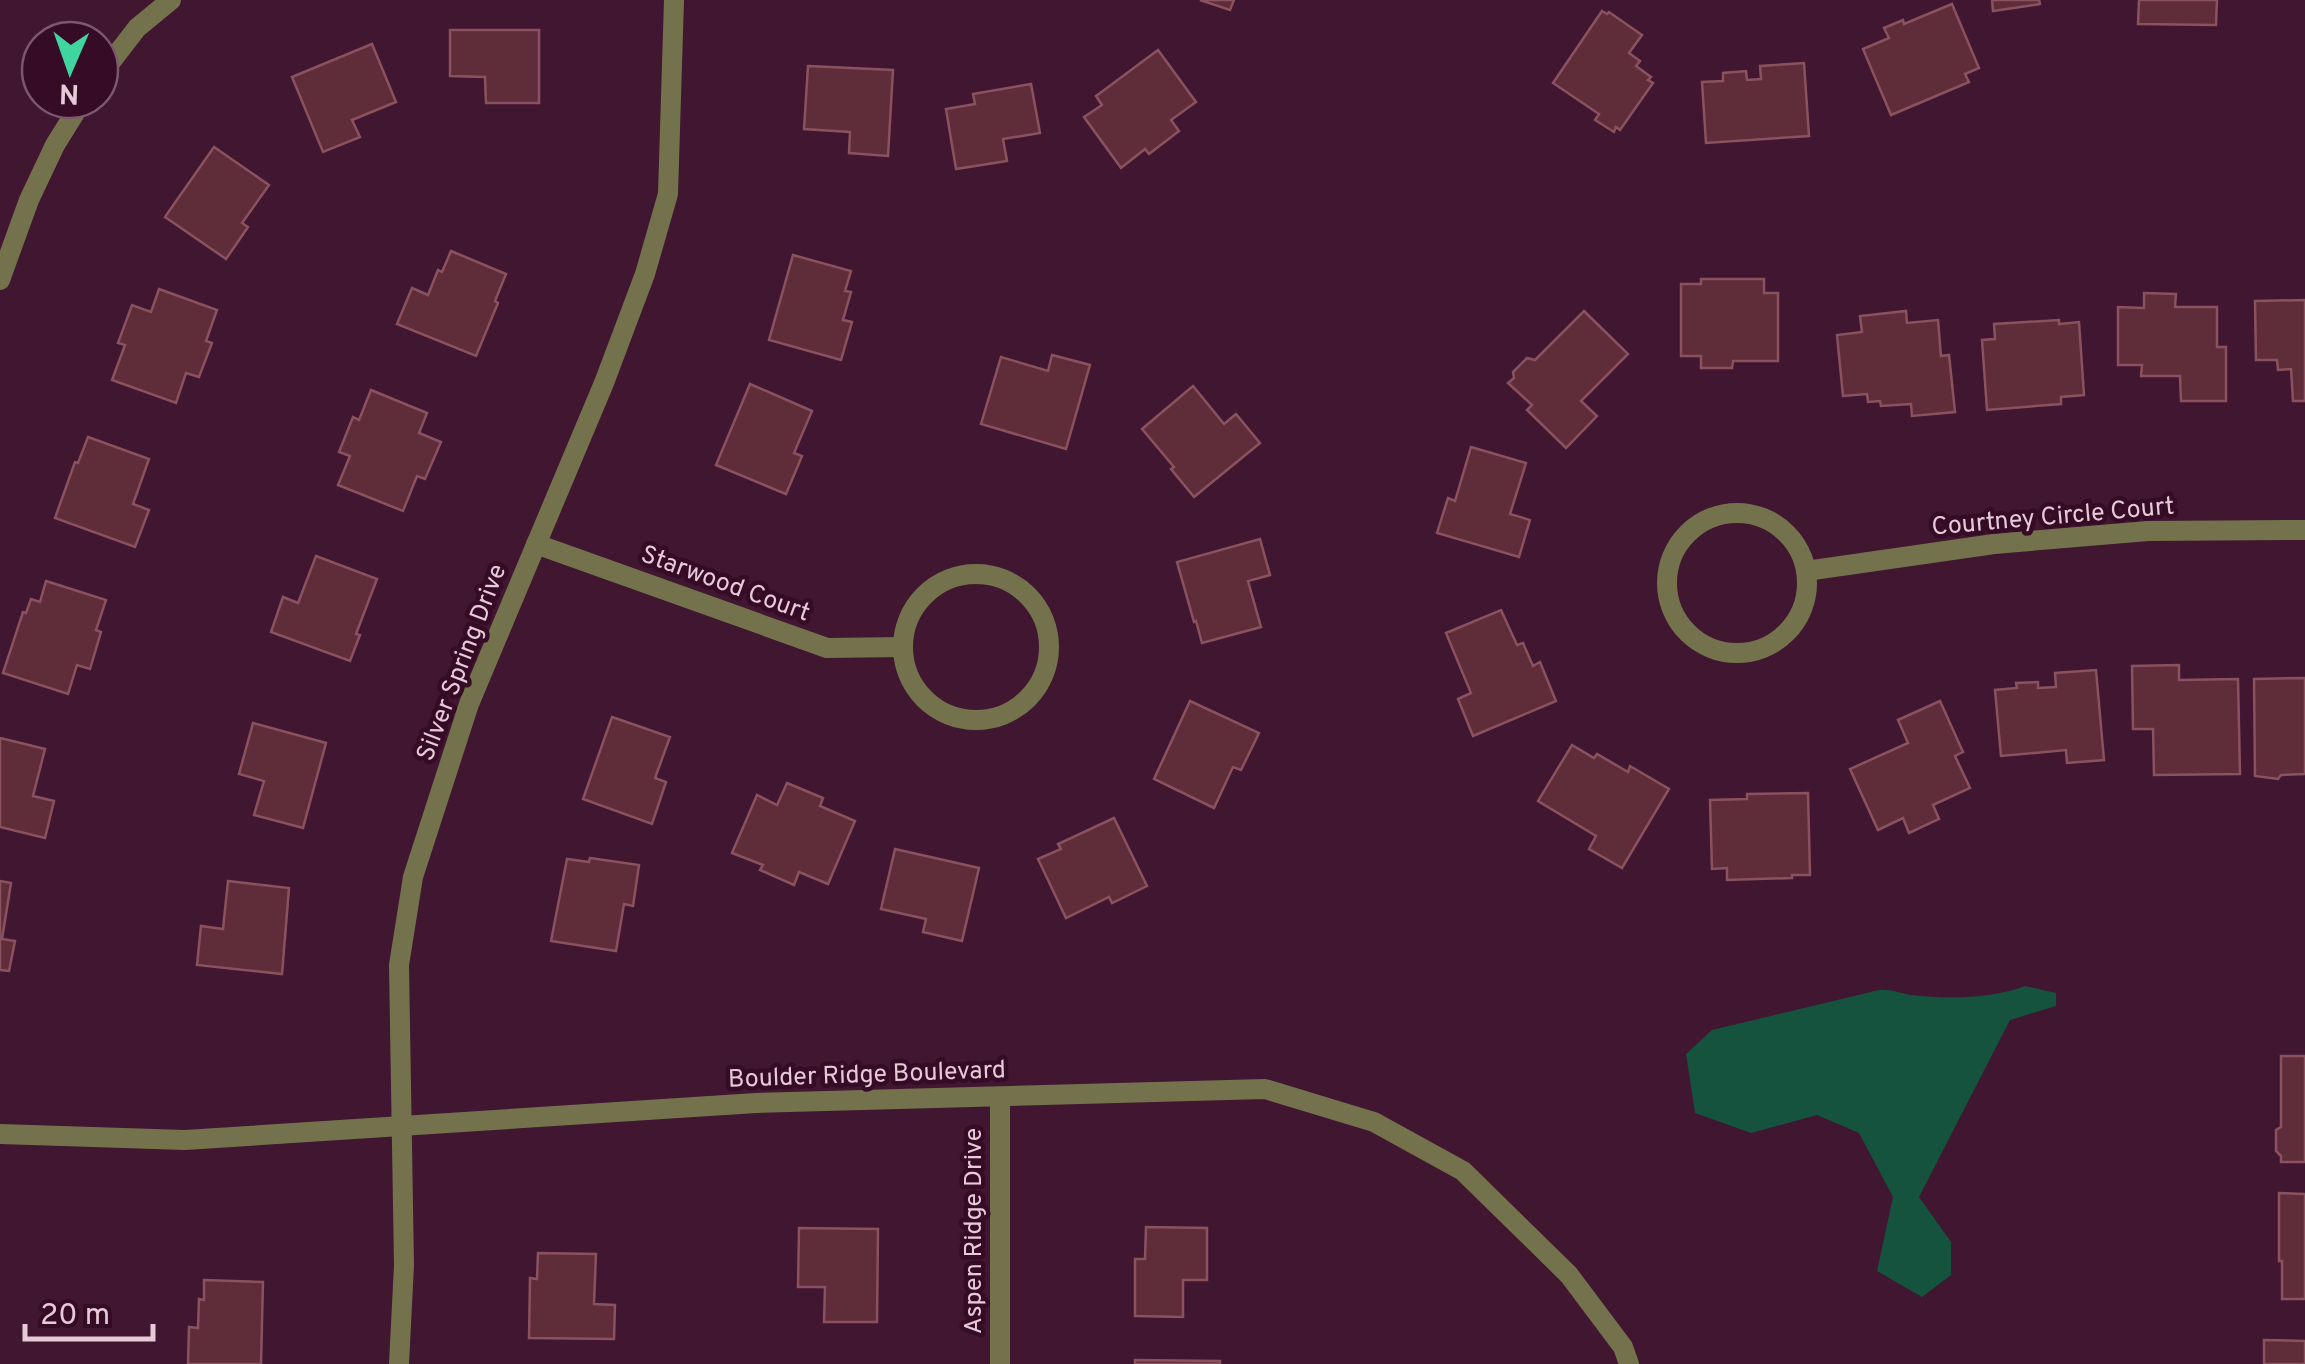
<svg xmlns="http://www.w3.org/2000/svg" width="2305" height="1364" viewBox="0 0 2305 1364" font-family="Overpass,sans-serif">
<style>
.water{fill:#15533e}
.building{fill:#5f2c39;stroke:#8a525f;stroke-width:2.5}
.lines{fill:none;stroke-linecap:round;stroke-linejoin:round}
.minor{stroke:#74724c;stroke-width:20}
.labels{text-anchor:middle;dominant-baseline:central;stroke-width:9;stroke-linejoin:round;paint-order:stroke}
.street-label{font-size:25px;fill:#e6cad8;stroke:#350b26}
</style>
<rect width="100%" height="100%" fill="#401630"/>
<path class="water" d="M 2025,986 L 2056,993 L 2056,1006 L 2010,1020 L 1919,1197 L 1951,1242 L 1951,1275 L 1922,1297 L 1877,1271 L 1893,1197 L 1859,1133 L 1817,1115 L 1751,1133 L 1695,1113 L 1686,1054 L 1712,1030 L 1879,990 C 1891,989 1899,993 1911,995 C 1947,999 1991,999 2025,986 Z"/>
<g class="building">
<path d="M 1200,0 L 1234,0 L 1230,10 Z"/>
<path d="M 1992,0 L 2039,0 L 2040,4 L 1993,11 Z"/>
<path d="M 2139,0 L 2217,0 L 2216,25 L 2138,24 Z"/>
<path d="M 1952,4 L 1979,68 L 1965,74 L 1969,82 L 1891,115 L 1863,49 L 1889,38 L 1884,28 L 1903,20 L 1904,24 Z"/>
<path d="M 1602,11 L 1607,14 L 1609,12 L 1642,35 L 1629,53 L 1640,61 L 1636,66 L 1651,77 L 1648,80 L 1653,83 L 1620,130 L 1616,127 L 1614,132 L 1595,120 L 1599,114 L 1553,83 Z"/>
<path d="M 450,30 L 539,30 L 539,103 L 486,103 L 485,77 L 450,76 Z"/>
<path d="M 372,44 L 396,102 L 352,120 L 360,137 L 323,152 L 292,77 Z"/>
<path d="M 1158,50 L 1196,102 L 1171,120 L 1179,131 L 1149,154 L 1145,149 L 1121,168 L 1084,117 L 1102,105 L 1096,96 Z"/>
<path d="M 1804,63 L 1809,136 L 1706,143 L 1702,82 L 1723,81 L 1723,73 L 1746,71 L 1747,80 L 1761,79 L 1760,66 Z"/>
<path d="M 808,66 L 893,70 L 888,156 L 849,153 L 850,132 L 804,129 Z"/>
<path d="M 1031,84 L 1040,133 L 1003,139 L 1007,161 L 956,169 L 946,109 L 975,104 L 973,94 Z"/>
<path d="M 214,147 L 269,185 L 242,223 L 248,227 L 226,259 L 165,217 Z"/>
<path d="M 451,251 L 506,274 L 495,301 L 498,303 L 476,356 L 397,324 L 412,288 L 428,295 L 438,270 L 442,272 Z"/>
<path d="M 793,255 L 851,271 L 845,291 L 851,292 L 843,320 L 852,322 L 841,360 L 769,340 Z"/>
<path d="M 1701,279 L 1764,279 L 1764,293 L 1778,293 L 1778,361 L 1733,361 L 1732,368 L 1701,368 L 1701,356 L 1681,356 L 1681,284 L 1701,284 Z"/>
<path d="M 159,289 L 217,310 L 206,341 L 212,343 L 199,377 L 186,373 L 176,403 L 112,380 L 125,345 L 118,343 L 132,305 L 151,312 Z"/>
<path d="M 2144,293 L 2176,294 L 2175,307 L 2217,307 L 2217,347 L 2226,347 L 2226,401 L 2181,401 L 2180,376 L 2141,376 L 2142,365 L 2118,365 L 2118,307 L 2144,308 Z"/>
<path d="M 2305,300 L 2305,401 L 2293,401 L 2291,369 L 2278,370 L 2277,360 L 2256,360 L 2255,301 Z"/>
<path d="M 1584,311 L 1628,354 L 1581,401 L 1597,416 L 1566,448 L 1527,410 L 1532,405 L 1508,383 L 1514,378 L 1513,372 L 1527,358 L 1535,360 Z"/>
<path d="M 1906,311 L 1907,323 L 1938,320 L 1941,356 L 1949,355 L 1955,412 L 1912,416 L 1911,404 L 1881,406 L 1880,401 L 1868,402 L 1867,394 L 1843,396 L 1837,335 L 1862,332 L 1860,316 Z"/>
<path d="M 2059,320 L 2059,324 L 2079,322 L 2084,395 L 2061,397 L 2061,404 L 1987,410 L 1982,340 L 1995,339 L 1994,324 Z"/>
<path d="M 1052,355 L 1090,365 L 1066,449 L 981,424 L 1001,357 L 1048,371 Z"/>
<path d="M 750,384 L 812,411 L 794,453 L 802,456 L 786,494 L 716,465 Z"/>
<path d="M 1193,386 L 1224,424 L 1236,414 L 1260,443 L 1194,497 L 1171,469 L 1174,467 L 1142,429 Z"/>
<path d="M 371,390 L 427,413 L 419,433 L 441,442 L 425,479 L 417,476 L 403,511 L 338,485 L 350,456 L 339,452 L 353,417 L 359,420 Z"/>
<path d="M 88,437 L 149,459 L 133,504 L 149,510 L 135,547 L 55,518 L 75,462 L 78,463 Z"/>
<path d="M 1471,447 L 1526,463 L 1510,514 L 1530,520 L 1519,557 L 1437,533 L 1448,498 L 1455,501 Z"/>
<path d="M 1260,539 L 1270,575 L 1248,581 L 1261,627 L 1202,643 L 1196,621 L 1194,622 L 1177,562 Z"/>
<path d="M 316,556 L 377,579 L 356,634 L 360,635 L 350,661 L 271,632 L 283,597 L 298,603 Z"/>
<path d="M 46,581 L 106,600 L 96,630 L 101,632 L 90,669 L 77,665 L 68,694 L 3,673 L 23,612 L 26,613 L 31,599 L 40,602 Z"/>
<path d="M 1501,610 L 1517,645 L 1523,643 L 1533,666 L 1540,662 L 1556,701 L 1473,736 L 1458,699 L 1471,693 L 1446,633 Z"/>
<path d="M 2179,665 L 2179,680 L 2238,679 L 2240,774 L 2154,775 L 2153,729 L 2133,729 L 2132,666 Z"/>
<path d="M 2096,670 L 2104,760 L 2067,763 L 2066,750 L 2001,756 L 1995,690 L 2017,688 L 2016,683 L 2038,682 L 2038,688 L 2056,687 L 2055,673 Z"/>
<path d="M 2305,678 L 2305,774 L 2281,775 L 2278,779 L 2255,776 L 2254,679 Z"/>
<path d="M 1190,701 L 1259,733 L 1241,770 L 1233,767 L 1214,808 L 1154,779 Z"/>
<path d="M 1940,701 L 1963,752 L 1955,756 L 1970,788 L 1933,805 L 1939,819 L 1909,833 L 1903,818 L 1878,830 L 1850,769 L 1908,743 L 1898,720 Z"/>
<path d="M 612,717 L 670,737 L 655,778 L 666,782 L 652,824 L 583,799 Z"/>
<path d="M 253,723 L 326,743 L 303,828 L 254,815 L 264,781 L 239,774 Z"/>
<path d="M 0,738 L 45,749 L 33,796 L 54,801 L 45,838 L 0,827 Z"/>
<path d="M 1572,745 L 1594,758 L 1597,754 L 1628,772 L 1630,766 L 1669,789 L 1622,868 L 1589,849 L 1596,836 L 1538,801 Z"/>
<path d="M 787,783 L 823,798 L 820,806 L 855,821 L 828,884 L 799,872 L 794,885 L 760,870 L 763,865 L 732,853 L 757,795 L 777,805 Z"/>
<path d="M 1808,793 L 1810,875 L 1792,875 L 1792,878 L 1727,880 L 1727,868 L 1712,869 L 1710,800 L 1747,799 L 1747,794 Z"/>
<path d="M 1114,818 L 1147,886 L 1112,903 L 1109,897 L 1066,918 L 1038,859 L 1061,849 L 1058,844 Z"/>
<path d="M 895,849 L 979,868 L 962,941 L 923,932 L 926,919 L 881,909 Z"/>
<path d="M 590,858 L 639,865 L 633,906 L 624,904 L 616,951 L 551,941 L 567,859 L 589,862 Z"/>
<path d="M 0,881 L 11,883 L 2,939 L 15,941 L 9,971 L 0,970 Z"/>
<path d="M 228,881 L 289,888 L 282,974 L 197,965 L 201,926 L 223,929 Z"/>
<path d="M 2281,1056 L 2305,1056 L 2305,1162 L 2281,1162 L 2281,1156 L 2276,1151 L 2276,1130 L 2281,1127 Z"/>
<path d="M 2279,1193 L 2305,1194 L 2305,1299 L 2282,1299 L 2282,1261 L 2279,1261 Z"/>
<path d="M 1146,1227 L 1207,1228 L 1207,1280 L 1183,1280 L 1183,1317 L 1135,1316 L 1135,1259 L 1145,1259 Z"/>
<path d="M 799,1228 L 878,1229 L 877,1322 L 824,1322 L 825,1287 L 798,1287 Z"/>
<path d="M 538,1253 L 596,1254 L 594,1304 L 615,1305 L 614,1339 L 529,1338 L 530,1278 L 537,1279 Z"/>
<path d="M 204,1280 L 263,1282 L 261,1364 L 188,1364 L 189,1327 L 198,1328 L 199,1299 L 204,1300 Z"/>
<path d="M 2264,1340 L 2305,1341 L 2305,1364 L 2264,1364 Z"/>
<path d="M 1135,1360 L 1220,1361 L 1220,1364 L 1135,1364 Z"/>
</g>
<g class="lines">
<g class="minor">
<path d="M 100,76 L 137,28 L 171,0"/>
<path d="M 0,280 L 29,200 L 55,145 L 83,100"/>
<circle cx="1737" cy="583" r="70"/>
<path d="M 536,544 L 827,648 L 902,647"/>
<path d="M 1806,571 L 1994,544 L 2148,531 L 2305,530"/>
<circle cx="976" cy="647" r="73"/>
<path d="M 1000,1098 L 1000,1364"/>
<path d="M 0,1134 L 185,1140 L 756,1103 L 1265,1089 L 1374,1122 L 1463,1171 L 1569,1275 L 1623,1347 L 1629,1364"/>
<path d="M 399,1364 L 404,1265 L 399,965 L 413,877 L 469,704 L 604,383 L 645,274 L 668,194 L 674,0"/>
</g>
</g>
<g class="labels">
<g class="street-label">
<text transform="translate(2053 518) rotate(-5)">Courtney Circle Court</text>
<text transform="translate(725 585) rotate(20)">Starwood Court</text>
<text transform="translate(463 663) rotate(-69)">Silver Spring Drive</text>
<text transform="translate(867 1076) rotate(-2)">Boulder Ridge Boulevard</text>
<text transform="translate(975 1231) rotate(-90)">Aspen Ridge Drive</text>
</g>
</g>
<g transform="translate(70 70) rotate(182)"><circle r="48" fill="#350b26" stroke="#7c576d" stroke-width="2.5"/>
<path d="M0-8L18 38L0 25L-18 38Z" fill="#40d4a1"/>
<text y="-15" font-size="28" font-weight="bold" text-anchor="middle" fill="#e6cad8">N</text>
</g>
<path d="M25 1324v15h128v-15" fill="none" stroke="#e6cad8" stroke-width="5"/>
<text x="40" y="1324" font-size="30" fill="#e6cad8" stroke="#350b26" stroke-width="8" paint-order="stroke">20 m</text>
</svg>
